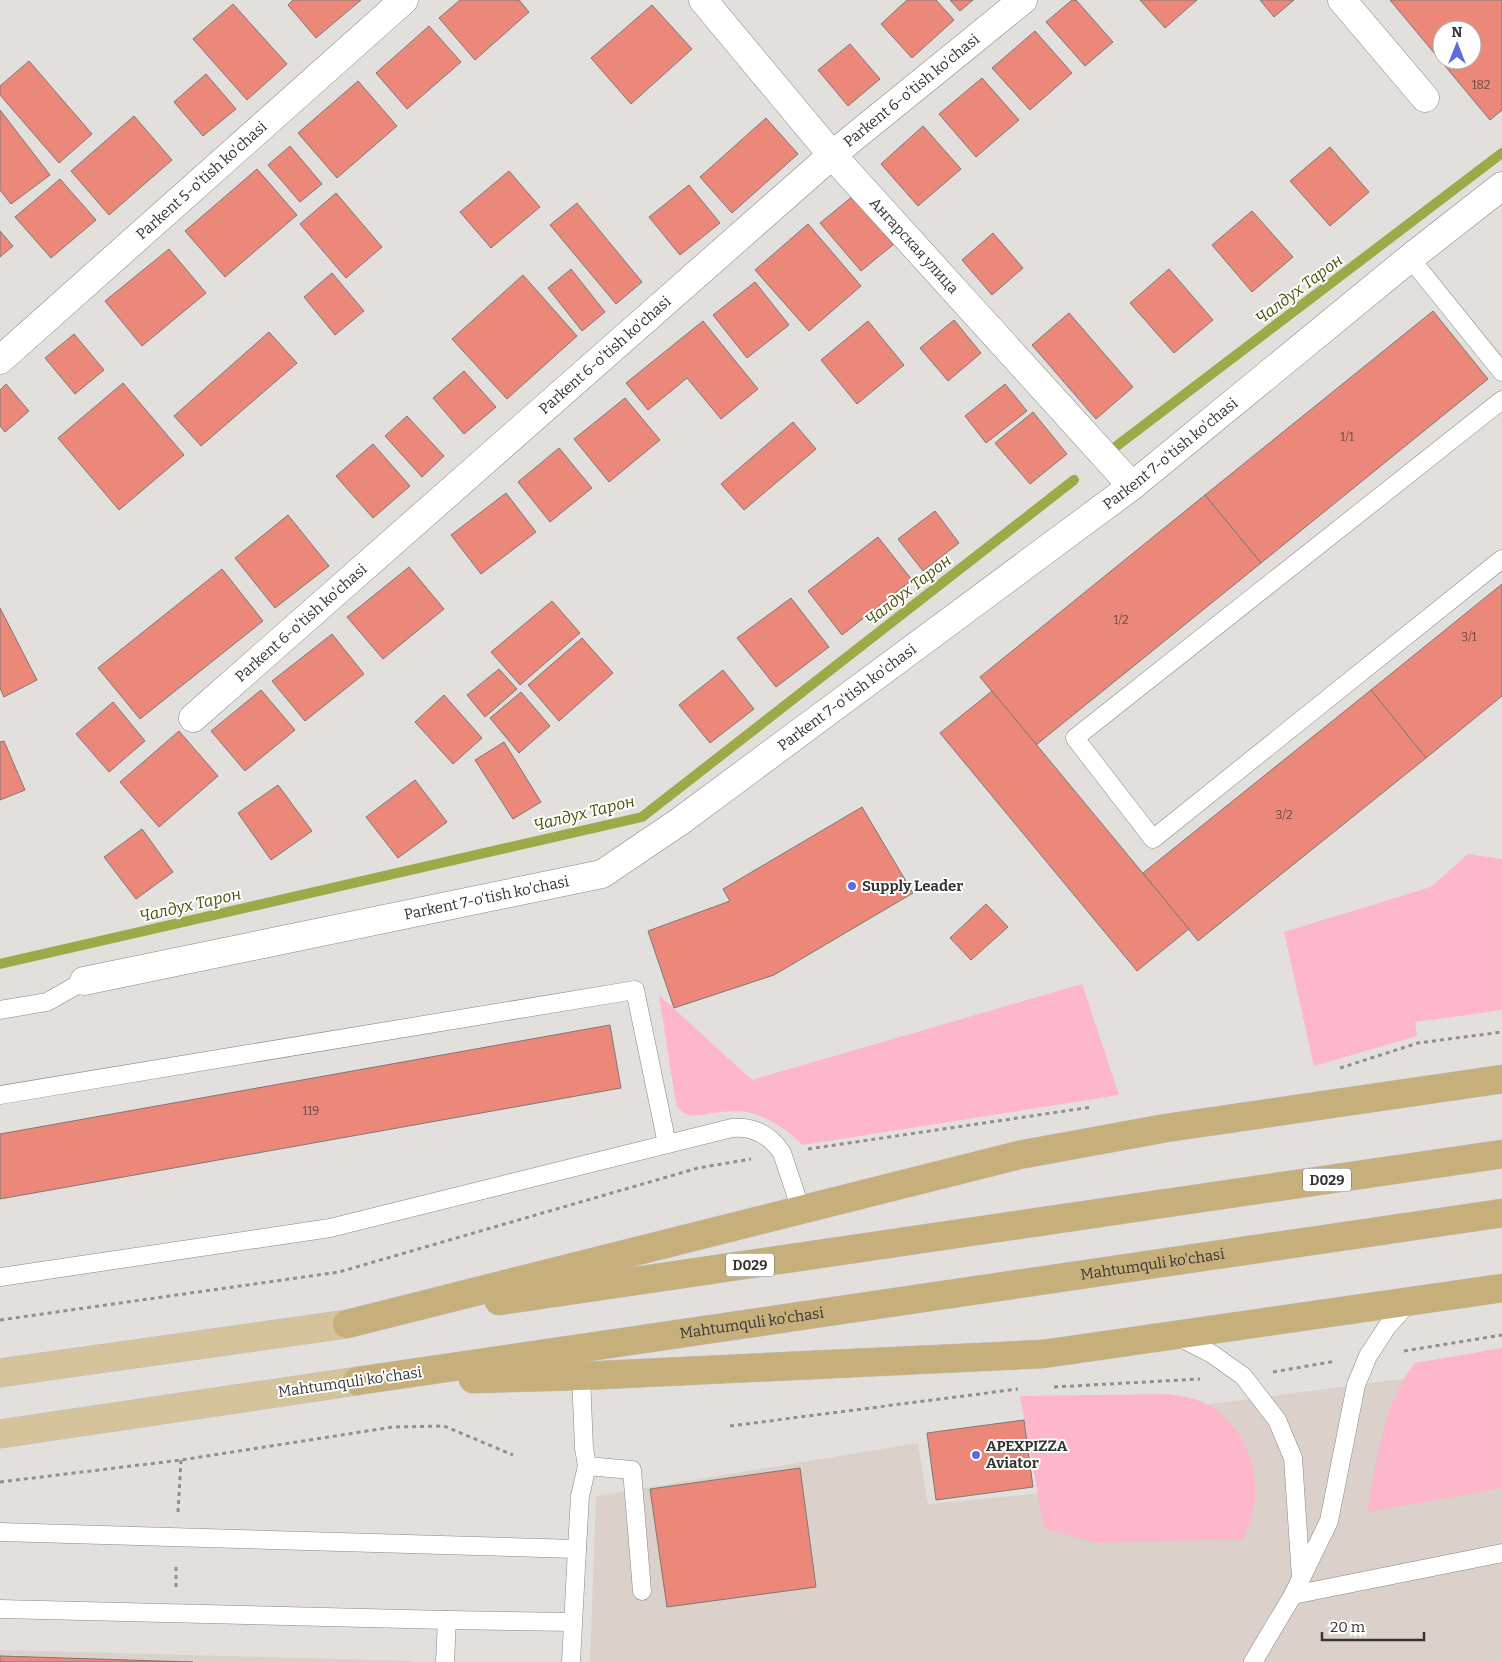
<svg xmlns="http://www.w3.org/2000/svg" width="1502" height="1662" viewBox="0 0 1502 1662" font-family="Bitter,serif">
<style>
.built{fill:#dbd1ca}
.green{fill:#feb6ca}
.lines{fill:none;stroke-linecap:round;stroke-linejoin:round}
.stream{stroke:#9eaa47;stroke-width:10}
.building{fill:#ec8879;stroke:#7c7877;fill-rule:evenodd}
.service-casing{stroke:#8a8785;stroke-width:19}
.minor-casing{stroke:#8a8785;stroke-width:29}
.primary-casing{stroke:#bfbebe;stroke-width:29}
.trunk-casing{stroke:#bfbebe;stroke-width:29}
.path{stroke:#918f8d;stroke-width:3;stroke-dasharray:4 4;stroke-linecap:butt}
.service{stroke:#fff;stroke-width:18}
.minor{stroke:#fff;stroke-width:28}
.primary{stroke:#d4c39b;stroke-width:28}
.trunk{stroke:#c6af7a;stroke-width:28}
.poi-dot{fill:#5e6ae1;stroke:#fff;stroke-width:2}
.labels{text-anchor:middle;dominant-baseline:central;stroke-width:4;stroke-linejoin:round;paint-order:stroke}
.number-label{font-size:12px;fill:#644a45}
.shield{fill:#fff;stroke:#727271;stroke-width:1}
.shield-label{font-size:14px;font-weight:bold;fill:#363534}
.street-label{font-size:15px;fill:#363534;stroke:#fff}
.poi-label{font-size:15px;font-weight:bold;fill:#363534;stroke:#fff;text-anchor:start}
.water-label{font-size:16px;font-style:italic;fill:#495001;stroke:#fff}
</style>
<rect width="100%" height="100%" fill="#e3dfdd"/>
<g class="built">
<path d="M 1502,1366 L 1502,1662 L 590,1662 L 596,1496 L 918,1443 L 928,1504 L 1041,1493 L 1033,1427 Z"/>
<path d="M 0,1650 L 412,1661 L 412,1662 L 0,1662 Z"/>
</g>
<g class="green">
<path d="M 1468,854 L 1502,859 L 1502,1010 L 1415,1022 L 1417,1036 L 1314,1066 L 1284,932 L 1431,887 Z"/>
<path d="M 1082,984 L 1119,1095 L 803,1145 C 786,1129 763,1112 738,1111 C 723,1111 707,1114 692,1116 C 684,1114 679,1111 676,1104 L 659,995 L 752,1080 Z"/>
<path d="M 1502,1348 L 1502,1488 L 1367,1512 C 1377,1462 1382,1405 1415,1363 Z"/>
<path d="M 1168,1394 C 1181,1396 1196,1398 1208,1405 C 1238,1421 1258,1461 1255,1495 C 1254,1510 1249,1525 1243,1539 L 1097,1543 L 1044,1528 L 1020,1396 Z"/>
</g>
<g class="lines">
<g class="stream">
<path d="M 1114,448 L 1502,153"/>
<path d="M 0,964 L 642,817 L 1074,480"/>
</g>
</g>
<g class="building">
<path d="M 293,0 L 361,0 L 316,38 L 288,5 Z"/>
<path d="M 460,0 L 519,0 L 529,12 L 475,60 L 439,18 Z"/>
<path d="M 907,0 L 936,0 L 954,20 L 912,58 L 881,24 Z"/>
<path d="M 950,0 L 973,0 L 960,11 Z"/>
<path d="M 1072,0 L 1076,0 L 1113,42 L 1085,66 L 1046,22 Z"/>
<path d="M 1140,0 L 1197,0 L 1165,28 Z"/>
<path d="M 1260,0 L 1294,0 L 1274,17 Z"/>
<path d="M 1390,0 L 1502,0 L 1502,110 L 1490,120 ZM 1442,30 L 1472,30 L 1472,60 L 1442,60 Z"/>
<path d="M 233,4 L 287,64 L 247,100 L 193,39 Z"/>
<path d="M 652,5 L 692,49 L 631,104 L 591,58 Z"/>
<path d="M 429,26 L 461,62 L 407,109 L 376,73 Z"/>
<path d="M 1035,31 L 1072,73 L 1030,110 L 992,68 Z"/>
<path d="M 850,44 L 880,79 L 848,106 L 818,70 Z"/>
<path d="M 29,61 L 92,134 L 59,163 L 0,95 L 0,86 Z"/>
<path d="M 206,74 L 236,109 L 203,136 L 174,102 Z"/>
<path d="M 982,78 L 1019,120 L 976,157 L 939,114 Z"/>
<path d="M 358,81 L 397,126 L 337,178 L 298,133 Z"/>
<path d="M 0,110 L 50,175 L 11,204 L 0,190 Z"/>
<path d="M 134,116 L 172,160 L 109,215 L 71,171 Z"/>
<path d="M 766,118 L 798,154 L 732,213 L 700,177 Z"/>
<path d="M 923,126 L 961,169 L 918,206 L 881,164 Z"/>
<path d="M 290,146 L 322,184 L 300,202 L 268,165 Z"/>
<path d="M 1330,147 L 1369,192 L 1330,226 L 1290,181 Z"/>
<path d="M 257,169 L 297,215 L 225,277 L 185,231 Z"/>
<path d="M 509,171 L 540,207 L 491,248 L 460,212 Z"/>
<path d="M 60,179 L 96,220 L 51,258 L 15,217 Z"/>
<path d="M 689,185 L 720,223 L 680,255 L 649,217 Z"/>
<path d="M 336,193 L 382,247 L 346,278 L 300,224 Z"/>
<path d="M 853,196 L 894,244 L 861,271 L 820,223 Z"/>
<path d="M 577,203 L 642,282 L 616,304 L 550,225 Z"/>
<path d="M 1252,211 L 1293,257 L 1252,292 L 1212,245 Z"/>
<path d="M 808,224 L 861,286 L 809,331 L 755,270 Z"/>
<path d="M 0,231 L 13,246 L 0,257 Z"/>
<path d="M 993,233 L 1023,268 L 992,295 L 962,260 Z"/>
<path d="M 169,249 L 206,293 L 142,346 L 105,301 Z"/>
<path d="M 571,269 L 605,312 L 582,331 L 548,288 Z"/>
<path d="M 1169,269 L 1213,320 L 1174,353 L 1130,303 Z"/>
<path d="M 332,273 L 364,311 L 335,335 L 304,297 Z"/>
<path d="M 523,275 L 577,336 L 507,399 L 452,339 Z"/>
<path d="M 755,282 L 789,325 L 747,358 L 713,315 Z"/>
<path d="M 1433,311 L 1488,379 L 1261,563 L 1205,495 Z"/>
<path d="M 1069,313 L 1133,387 L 1096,419 L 1032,345 Z"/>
<path d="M 954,320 L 981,353 L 948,381 L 920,348 Z"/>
<path d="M 703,321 L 758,389 L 721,419 L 687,378 L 648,410 L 626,383 Z"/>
<path d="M 868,321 L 904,365 L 857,404 L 821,360 Z"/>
<path d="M 269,332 L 297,363 L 201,446 L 174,416 Z"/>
<path d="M 74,334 L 104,370 L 75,394 L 45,358 Z"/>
<path d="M 464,371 L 496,407 L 464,434 L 433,398 Z"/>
<path d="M 123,383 L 184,455 L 119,510 L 58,438 Z"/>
<path d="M 6,384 L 29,411 L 5,432 L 0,426 L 0,390 Z"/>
<path d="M 1005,384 L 1027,411 L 986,443 L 965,416 Z"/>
<path d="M 625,398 L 660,440 L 609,482 L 574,439 Z"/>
<path d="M 1033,412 L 1067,454 L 1030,484 L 995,443 Z"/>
<path d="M 407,416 L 444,456 L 422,477 L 385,436 Z"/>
<path d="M 793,422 L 816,449 L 744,510 L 721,484 Z"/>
<path d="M 373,444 L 410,486 L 373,518 L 336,476 Z"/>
<path d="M 559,448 L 592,488 L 550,522 L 518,482 Z"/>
<path d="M 506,493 L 536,532 L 481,574 L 451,535 Z"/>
<path d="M 1205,495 L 1261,563 L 1036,745 L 980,677 Z"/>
<path d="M 935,511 L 959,543 L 923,571 L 898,539 Z"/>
<path d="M 288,515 L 329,566 L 275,608 L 235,558 Z"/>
<path d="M 878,537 L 912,580 L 842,635 L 808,591 Z"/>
<path d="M 409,567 L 444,609 L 383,659 L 347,617 Z"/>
<path d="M 222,569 L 263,621 L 140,719 L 98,668 Z"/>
<path d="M 1502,584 L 1502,696 L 1426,758 L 1371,690 Z"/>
<path d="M 791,598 L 829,647 L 776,687 L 737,638 Z"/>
<path d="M 552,601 L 580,633 L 520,685 L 491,652 Z"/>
<path d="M 0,608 L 37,680 L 4,697 L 0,688 Z"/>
<path d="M 332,634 L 364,674 L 305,721 L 272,681 Z"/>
<path d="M 582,638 L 613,673 L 559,721 L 528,685 Z"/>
<path d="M 499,669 L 517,689 L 485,717 L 467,695 Z"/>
<path d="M 723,670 L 754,709 L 710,743 L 679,705 Z"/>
<path d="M 261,690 L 295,730 L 245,771 L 211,731 Z"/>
<path d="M 1371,690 L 1426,758 L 1198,941 L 1143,873 Z"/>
<path d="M 992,691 L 1189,929 L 1137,971 L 940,733 Z"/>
<path d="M 521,692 L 550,726 L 519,753 L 490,718 Z"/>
<path d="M 444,695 L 482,738 L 453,764 L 415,722 Z"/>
<path d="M 113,702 L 145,741 L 109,772 L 76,734 Z"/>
<path d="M 179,731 L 218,776 L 159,827 L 120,782 Z"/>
<path d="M 4,741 L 25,790 L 0,800 L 0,742 Z"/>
<path d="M 504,742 L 541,802 L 513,819 L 475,760 Z"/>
<path d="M 415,780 L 447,822 L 398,858 L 366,817 Z"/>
<path d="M 278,785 L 312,831 L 271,860 L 238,813 Z"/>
<path d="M 862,807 L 913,893 L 774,975 L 674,1008 L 648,931 L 730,901 L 723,889 Z"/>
<path d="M 142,829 L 173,872 L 136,899 L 104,857 Z"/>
<path d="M 986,904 L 1008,927 L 971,960 L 950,938 Z"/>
<path d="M 610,1025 L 621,1088 L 0,1199 L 0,1134 Z"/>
<path d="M 1024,1420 L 1033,1487 L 936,1500 L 927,1433 Z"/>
<path d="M 800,1468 L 816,1587 L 667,1607 L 650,1489 Z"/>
<path d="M 0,1656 L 193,1662 L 0,1662 Z"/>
</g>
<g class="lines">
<g class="service-casing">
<g id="service">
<path d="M 1410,258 L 1502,372"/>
<path d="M 1502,400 L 1075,738 L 1153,839 L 1502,559"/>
<path d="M 0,1010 L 47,1002 L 84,981"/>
<path d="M 0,1095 L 635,990 L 667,1144"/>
<path d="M 0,1277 L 330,1228 L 732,1128 C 754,1126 770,1135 782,1153 L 801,1210"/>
<path d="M 1175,1335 L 1212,1354 L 1243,1376 L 1277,1420 L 1293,1458 L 1301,1578"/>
<path d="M 581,1376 L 584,1448 L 587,1466 L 632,1470 L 642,1591"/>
<path d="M 0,1532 L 577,1549 L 580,1496 L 587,1466"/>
<path d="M 1293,1595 L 1329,1521 L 1356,1385 L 1368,1356 L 1387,1327 L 1409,1302"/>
<path d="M 0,1609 L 447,1620"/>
<path d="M 445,1662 L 447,1620 L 572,1622"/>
<path d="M 571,1662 L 577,1549"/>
<path d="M 1253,1662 L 1293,1595 L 1502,1553"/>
</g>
</g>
<g class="minor-casing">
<g id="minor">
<path id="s1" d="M 703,0 L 832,155 L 1132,486"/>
<path d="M 1342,0 L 1425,98"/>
<path id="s2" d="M 0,360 L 404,0"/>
<path id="s3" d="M 193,718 L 832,155 L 1023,0"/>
<path id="s4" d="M 84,981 L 602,874 L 679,822 L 1132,486 L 1410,258 L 1502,186"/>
</g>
</g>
<g class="primary-casing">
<g id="primary">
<path d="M 0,1373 L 347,1324"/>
<path d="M 0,1434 L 357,1381"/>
</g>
</g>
<g class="trunk-casing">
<g id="trunk">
<path d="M 499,1301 L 1502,1154"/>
<path d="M 347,1324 L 1019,1155 L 1166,1128 L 1502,1079"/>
<path d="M 473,1379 L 581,1376 L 1043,1354 L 1502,1288"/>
<path id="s5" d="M 357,1381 L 1502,1213"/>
</g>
</g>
<g class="path">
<path d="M 1340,1068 L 1418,1043 L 1502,1032"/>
<path d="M 808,1149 L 1092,1107"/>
<path d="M 0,1320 L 339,1272 L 698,1168 L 751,1159"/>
<path d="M 1404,1351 L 1502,1335"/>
<path d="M 1273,1372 L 1336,1361"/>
<path d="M 1054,1387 L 1200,1379"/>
<path d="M 730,1426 L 1018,1389"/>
<path d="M 0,1482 L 181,1460 L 393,1427 L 444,1426 L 513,1455"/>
<path d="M 178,1512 L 181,1460"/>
<path d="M 176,1587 L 176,1563"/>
</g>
<use href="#service" class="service"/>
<use href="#minor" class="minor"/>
<use href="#primary" class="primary"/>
<use href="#trunk" class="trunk"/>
</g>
<g class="poi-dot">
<circle cx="852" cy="886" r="5"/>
<circle cx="976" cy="1455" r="5"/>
</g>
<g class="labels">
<g class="number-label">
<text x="1481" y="85">182</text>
<text x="1347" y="437">1/1</text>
<text x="1121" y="620">1/2</text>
<text x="1469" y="637">3/1</text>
<text x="1284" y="815">3/2</text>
<text x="311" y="1111">119</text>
</g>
<g class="shield">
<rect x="1303" y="1168.5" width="48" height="23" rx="4"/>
<rect x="726" y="1253.5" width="48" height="23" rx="4"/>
</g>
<g class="shield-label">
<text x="1327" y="1180">D029</text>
<text x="750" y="1265">D029</text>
</g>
<g class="street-label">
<text stroke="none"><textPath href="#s3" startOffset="954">Parkent 6-o'tish ko'chasi</textPath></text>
<text stroke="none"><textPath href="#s2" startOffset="270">Parkent 5-o'tish ko'chasi</textPath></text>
<text stroke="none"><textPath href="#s1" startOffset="324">Ангарская улица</textPath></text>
<text stroke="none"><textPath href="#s3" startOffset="549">Parkent 6-o'tish ko'chasi</textPath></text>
<text stroke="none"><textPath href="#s4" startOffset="1236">Parkent 7-o'tish ko'chasi</textPath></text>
<text stroke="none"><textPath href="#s3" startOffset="144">Parkent 6-o'tish ko'chasi</textPath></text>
<text stroke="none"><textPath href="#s4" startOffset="831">Parkent 7-o'tish ko'chasi</textPath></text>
<text stroke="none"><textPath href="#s4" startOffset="411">Parkent 7-o'tish ko'chasi</textPath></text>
<text stroke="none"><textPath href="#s5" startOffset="804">Mahtumquli ko'chasi</textPath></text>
<text stroke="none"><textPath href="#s5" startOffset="399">Mahtumquli ko'chasi</textPath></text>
<text transform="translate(350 1382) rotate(-8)">Mahtumquli ko'chasi</text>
</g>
<g class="poi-label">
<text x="862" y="886">Supply Leader</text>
<text x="986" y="1446">APEXPIZZA<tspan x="986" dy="17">Aviator</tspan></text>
</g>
<g class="water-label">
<text transform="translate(1299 289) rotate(-37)">Чалдух Тарон</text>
<text transform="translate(908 590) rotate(-38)">Чалдух Тарон</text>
<text transform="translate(584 813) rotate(-14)">Чалдух Тарон</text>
<text transform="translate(190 905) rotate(-13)">Чалдух Тарон</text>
</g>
</g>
<g transform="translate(1457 45)"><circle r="24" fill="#ffffff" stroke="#afaeae"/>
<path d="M0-4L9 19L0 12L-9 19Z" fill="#5e6ae1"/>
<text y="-8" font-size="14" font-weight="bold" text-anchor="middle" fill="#363534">N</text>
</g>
<path d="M1322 1632v8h102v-8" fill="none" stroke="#363534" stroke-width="2.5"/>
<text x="1330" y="1632" font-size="15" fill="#363534" stroke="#ffffff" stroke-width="4" paint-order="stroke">20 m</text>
</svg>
